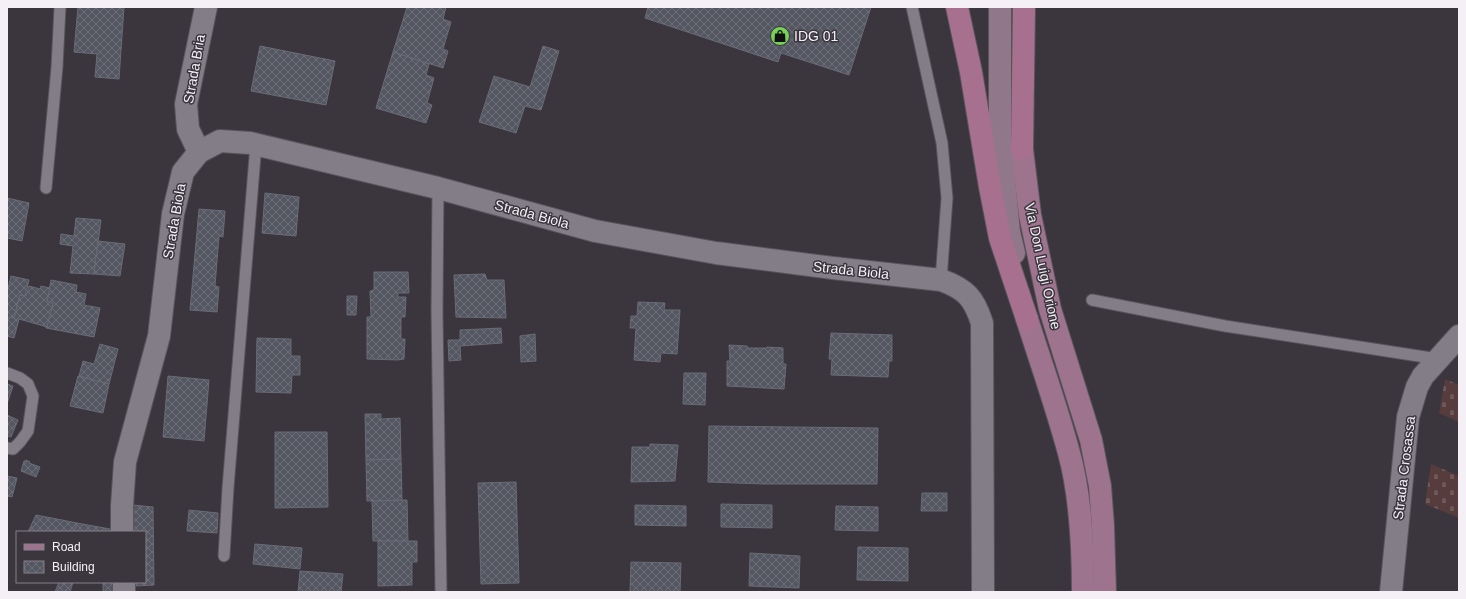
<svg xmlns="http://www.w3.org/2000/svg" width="1466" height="599" viewBox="0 0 1466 599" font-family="Arial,sans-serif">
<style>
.cemetery{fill:url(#cemetery-stones)}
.building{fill:url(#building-cross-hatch);stroke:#696b76}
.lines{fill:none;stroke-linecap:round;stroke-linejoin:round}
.service-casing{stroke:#59545b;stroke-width:13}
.minor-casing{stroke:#59545b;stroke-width:24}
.secondary-casing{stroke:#59545b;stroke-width:24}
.primary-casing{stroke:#59545b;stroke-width:24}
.trunk-casing{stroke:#59545b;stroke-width:24}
.service{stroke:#837d87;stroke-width:11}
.minor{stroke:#837d87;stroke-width:22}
.secondary{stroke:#90788a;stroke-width:22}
.primary{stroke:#9e738d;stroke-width:22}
.trunk{stroke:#a7708f;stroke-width:22}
.labels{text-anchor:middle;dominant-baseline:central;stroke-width:3;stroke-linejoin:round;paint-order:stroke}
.poi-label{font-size:14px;fill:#f4f0f6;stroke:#3b353e;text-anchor:start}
.street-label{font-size:14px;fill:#f4f0f6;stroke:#3b353e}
</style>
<defs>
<pattern id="cemetery-stones" width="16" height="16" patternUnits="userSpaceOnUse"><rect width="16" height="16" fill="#563c3c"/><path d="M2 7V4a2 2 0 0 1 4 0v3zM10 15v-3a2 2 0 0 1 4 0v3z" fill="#6f5859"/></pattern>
<pattern id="building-cross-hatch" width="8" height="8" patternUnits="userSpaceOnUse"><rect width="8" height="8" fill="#545761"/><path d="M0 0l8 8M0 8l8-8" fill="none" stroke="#6d6f78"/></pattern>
</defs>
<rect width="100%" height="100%" fill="#3b353e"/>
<g class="cemetery">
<path d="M 1445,379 L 1459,385 L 1459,422 L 1439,413 Z"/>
<path d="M 1431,464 L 1459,476 L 1459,518 L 1425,504 Z"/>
</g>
<g class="building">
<path d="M 78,7 L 124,7 L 119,79 L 95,77 L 97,54 L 74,52 Z"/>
<path d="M 407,7 L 446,7 L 443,19 L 451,22 L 443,49 L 448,51 L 443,68 L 393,52 Z"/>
<path d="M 648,7 L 871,7 L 849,75 L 781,53 L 778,62 L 645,18 Z"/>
<path d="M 260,46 L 335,61 L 326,105 L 251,91 Z"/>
<path d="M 543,46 L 559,51 L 541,110 L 525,106 L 516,133 L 479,122 L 494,76 L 530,87 Z"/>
<path d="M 393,52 L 429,64 L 426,75 L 434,78 L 427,103 L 432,105 L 426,123 L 376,108 Z"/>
<path d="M 265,193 L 299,197 L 296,236 L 262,233 Z"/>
<path d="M 7,198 L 29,203 L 22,241 L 7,238 Z"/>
<path d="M 199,209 L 225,211 L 223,237 L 219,236 L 215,286 L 219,287 L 217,312 L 190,310 Z"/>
<path d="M 76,218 L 101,220 L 94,274 L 70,273 L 73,246 L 60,244 L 61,234 L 74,236 Z"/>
<path d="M 98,241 L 125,244 L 120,276 L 94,274 Z"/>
<path d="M 374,272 L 408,272 L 409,293 L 398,293 L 398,297 L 406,297 L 405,317 L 401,317 L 401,339 L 405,339 L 404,359 L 398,360 L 367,359 L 367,317 L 371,317 L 370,291 L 374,290 Z"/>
<path d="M 485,274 L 487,280 L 504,280 L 506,318 L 456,317 L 454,275 Z"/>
<path d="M 11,276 L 29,280 L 25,296 L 20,295 L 14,318 L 7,317 L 7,293 Z"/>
<path d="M 51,280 L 77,285 L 76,292 L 86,294 L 84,305 L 100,308 L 94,337 L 46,328 L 53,303 L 47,301 Z"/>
<path d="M 29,286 L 40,289 L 41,286 L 50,288 L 47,301 L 53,303 L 47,327 L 19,319 L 14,338 L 7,336 L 7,317 L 14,318 L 20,295 L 26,296 Z"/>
<path d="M 347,296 L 357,296 L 356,315 L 347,315 Z"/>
<path d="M 638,302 L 665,303 L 664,310 L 680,310 L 677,354 L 661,353 L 660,362 L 634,360 L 636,328 L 630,328 L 631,316 L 637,316 Z"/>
<path d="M 501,328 L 502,343 L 460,346 L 461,360 L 449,361 L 448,340 L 460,340 L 460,330 Z"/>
<path d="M 831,333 L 892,335 L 892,361 L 889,361 L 888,377 L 831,375 L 832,359 L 829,359 Z"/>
<path d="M 535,334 L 536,361 L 521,362 L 520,336 Z"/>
<path d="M 257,338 L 291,339 L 291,356 L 300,356 L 300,375 L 292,375 L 291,393 L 256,392 Z"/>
<path d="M 100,344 L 118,349 L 109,384 L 79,376 L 83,361 L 94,364 Z"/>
<path d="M 729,345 L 747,346 L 748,348 L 766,348 L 767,347 L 783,348 L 783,364 L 786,364 L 784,389 L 727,386 L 727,361 L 730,361 Z"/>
<path d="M 684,373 L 706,373 L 705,405 L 683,404 Z"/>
<path d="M 78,376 L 109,384 L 103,413 L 70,406 Z"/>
<path d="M 168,376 L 209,380 L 204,441 L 163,437 Z"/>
<path d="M 7,384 L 13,386 L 7,404 Z"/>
<path d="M 365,414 L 381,414 L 381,419 L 400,418 L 401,459 L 366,460 Z"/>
<path d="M 7,415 L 18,420 L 11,437 L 7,436 Z"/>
<path d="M 709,426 L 878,428 L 877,484 L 765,484 L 708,482 Z"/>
<path d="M 275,432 L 327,432 L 328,507 L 275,508 Z"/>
<path d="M 650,444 L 678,445 L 675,481 L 631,482 L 632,447 L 650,447 Z"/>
<path d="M 401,459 L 402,500 L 367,501 L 366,460 Z"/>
<path d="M 26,460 L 30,462 L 29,463 L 40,467 L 36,477 L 21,471 L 24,461 L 26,461 Z"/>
<path d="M 7,476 L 17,478 L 12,497 L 7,496 Z"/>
<path d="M 516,482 L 519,583 L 481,584 L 478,483 Z"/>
<path d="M 922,493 L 947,493 L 947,511 L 921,511 Z"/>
<path d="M 407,500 L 408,541 L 373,541 L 372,501 Z"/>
<path d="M 721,504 L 772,505 L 772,528 L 721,527 Z"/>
<path d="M 133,505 L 153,507 L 154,585 L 135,586 L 135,582 L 145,582 L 145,532 L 133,532 Z"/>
<path d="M 635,505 L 686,506 L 686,526 L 635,525 Z"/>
<path d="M 836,506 L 878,507 L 878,531 L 835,530 Z"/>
<path d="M 189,510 L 218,513 L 217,533 L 187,531 Z"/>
<path d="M 36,515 L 62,520 L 77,523 L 74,532 L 28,532 Z"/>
<path d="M 77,523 L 110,529 L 110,532 L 74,532 Z"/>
<path d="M 378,541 L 417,541 L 417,562 L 412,562 L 412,585 L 378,586 Z"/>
<path d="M 255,544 L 302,548 L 300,569 L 253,564 Z"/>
<path d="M 858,547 L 908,548 L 908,581 L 857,580 Z"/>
<path d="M 750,553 L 800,556 L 799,588 L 749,586 Z"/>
<path d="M 631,562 L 681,563 L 680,592 L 630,592 Z"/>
<path d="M 300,571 L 343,574 L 341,592 L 298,592 Z"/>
<path d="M 59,582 L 73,582 L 70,592 L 55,592 Z"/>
<rect x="103" y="582" width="15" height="10"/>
</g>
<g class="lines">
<g class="service-casing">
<g id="service">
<path d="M 912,7 L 942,143 L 947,198 L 941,280"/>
<path d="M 46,188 L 57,67 L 60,7"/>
<path d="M 438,188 L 437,311 L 441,592"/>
<path d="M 1092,300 L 1225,326 L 1438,359"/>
<path d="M 7,373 L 20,378 L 28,384 L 33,396 L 28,431 L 20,442 L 13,449 L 7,448"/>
<path d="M 224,556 L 228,488 L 256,144"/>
</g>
</g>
<g class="minor-casing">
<g id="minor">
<path d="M 199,152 L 188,129 L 186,104 L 206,7"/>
<path d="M 122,532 L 122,506 L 125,462 L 159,336 L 173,214 L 183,172 L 199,152 L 220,141 L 250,143 L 438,188 L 595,231 L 716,253 L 833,268 L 941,280 C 966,289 974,298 982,323 L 983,592"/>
<path d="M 124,582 L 124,592"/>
<path d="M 1391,592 L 1408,417 L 1417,387 L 1423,376 L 1459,336"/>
</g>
</g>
<g class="secondary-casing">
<path id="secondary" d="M 1000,7 L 1000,139 L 1009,232 L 1014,253"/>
</g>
<g class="primary-casing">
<g id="primary">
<path d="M 1022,149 L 1030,215 L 1050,309 L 1091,440 L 1100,486 L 1103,526 L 1105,592"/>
<path d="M 1027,319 C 1041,363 1057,408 1069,453 C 1081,497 1083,546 1083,592"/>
</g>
</g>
<g class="trunk-casing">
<g id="trunk">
<path d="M 957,7 L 971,72 L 990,187 L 1000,238 L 1027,319"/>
<path d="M 1022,149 L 1024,7"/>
</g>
</g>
<use href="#service" class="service"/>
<use href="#minor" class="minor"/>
<use href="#secondary" class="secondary"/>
<use href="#primary" class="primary"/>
<use href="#trunk" class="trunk"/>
</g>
<defs>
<g id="shop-disc" transform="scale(1)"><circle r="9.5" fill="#78d258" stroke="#3b353e"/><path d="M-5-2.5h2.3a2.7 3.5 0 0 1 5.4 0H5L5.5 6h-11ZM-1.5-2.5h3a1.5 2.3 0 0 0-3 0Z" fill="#111"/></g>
</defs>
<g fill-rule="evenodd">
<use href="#shop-disc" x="780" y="36"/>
</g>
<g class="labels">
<g class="poi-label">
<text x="794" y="36">IDG 01</text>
</g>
<g class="street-label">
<text transform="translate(194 69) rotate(-80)">Strada Bria</text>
<text transform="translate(532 214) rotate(15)">Strada Biola</text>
<text transform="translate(174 221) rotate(-80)">Strada Biola</text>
<text transform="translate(1043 266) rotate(78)">Via Don Luigi Orione</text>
<text transform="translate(851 270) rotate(6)">Strada Biola</text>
<text transform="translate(1404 468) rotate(-83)">Strada Crosassa</text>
</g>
</g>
<rect width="1466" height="599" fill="none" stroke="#f4f0f6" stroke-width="16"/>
<rect x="16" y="531" width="130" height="52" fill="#3b353e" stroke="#858088"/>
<rect x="24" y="544" width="20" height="6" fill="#9e738d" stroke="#858088"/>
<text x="52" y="551" font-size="12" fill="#f4f0f6">Road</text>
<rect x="24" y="561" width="20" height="12" fill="url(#building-cross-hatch)" stroke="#858088"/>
<text x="52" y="571" font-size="12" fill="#f4f0f6">Building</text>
</svg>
